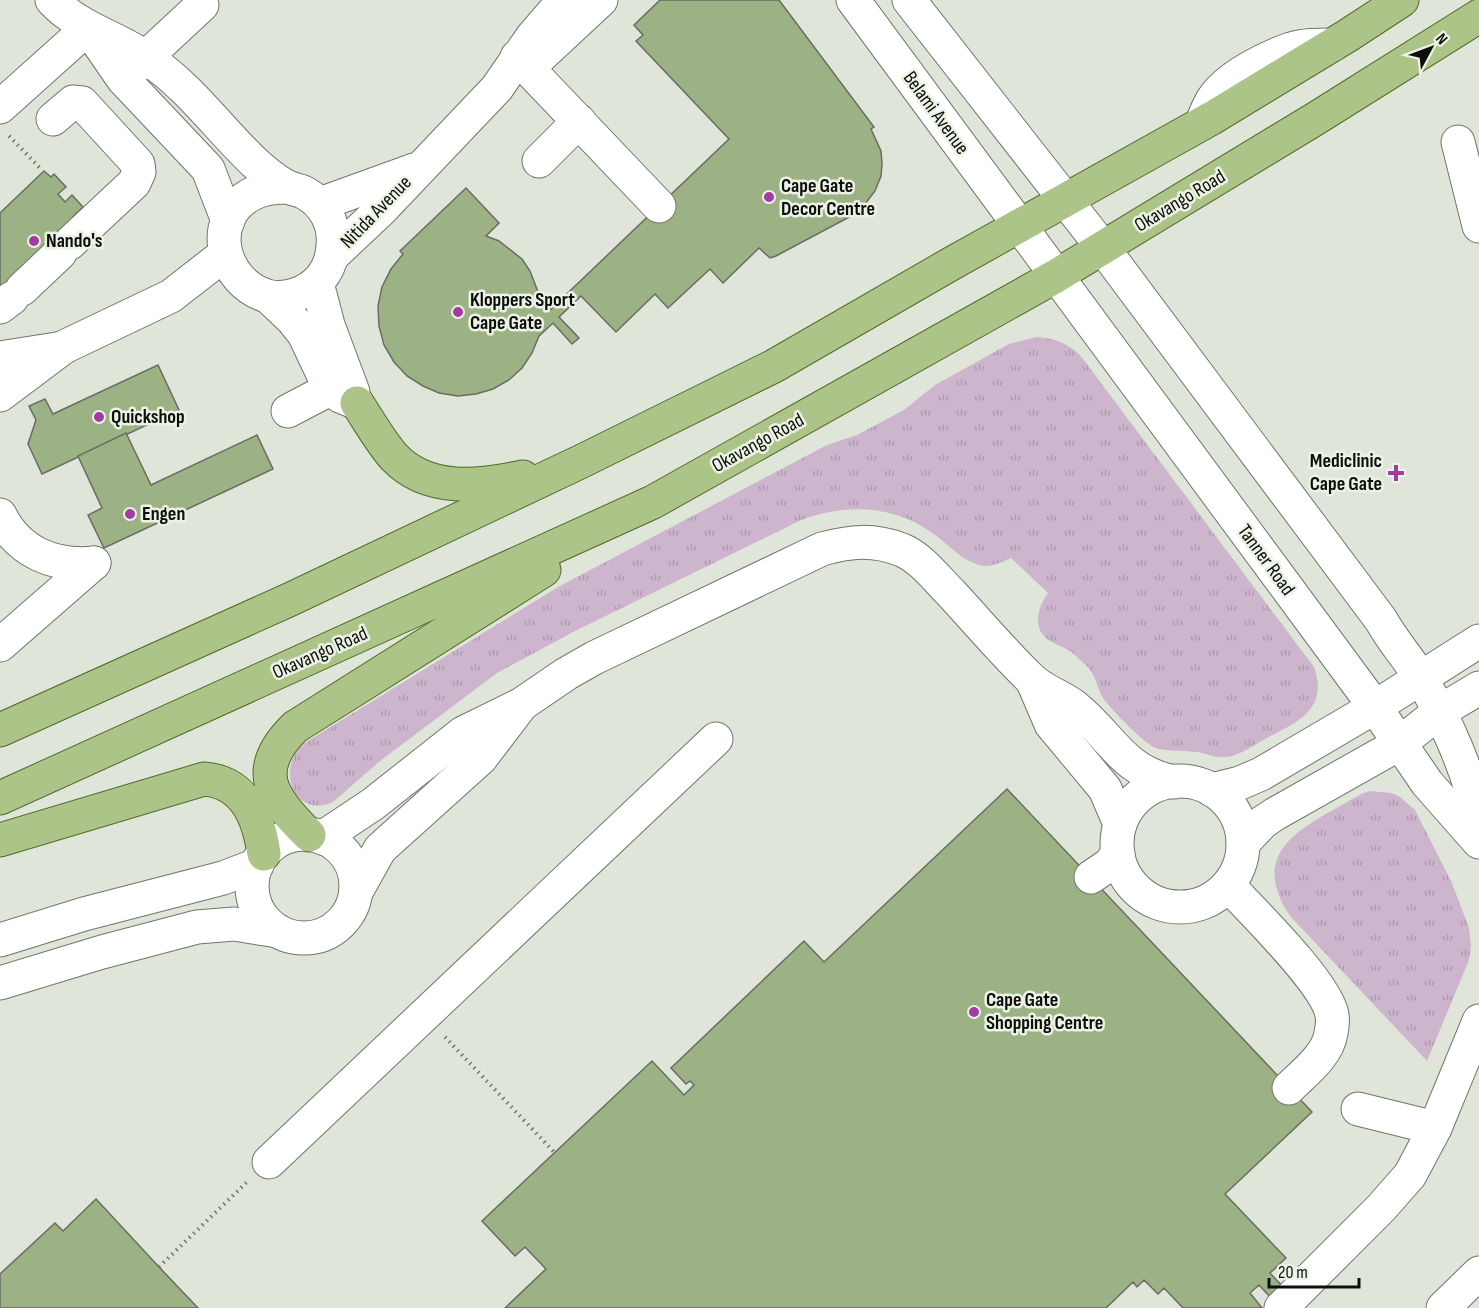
<svg xmlns="http://www.w3.org/2000/svg" width="1479" height="1308" viewBox="0 0 1479 1308" font-family="'Sofia Sans Condensed',sans-serif">
<style>
.grass{fill:url(#grass-tufts)}
.building{fill:#9db284;stroke:#686d62;stroke-width:1.5}
.lines{fill:none;stroke-linecap:round;stroke-linejoin:round}
.minor-casing{stroke:#70766a;stroke-width:35}
.major-casing{stroke:#516b29;stroke-width:35}
.path{stroke:#73776f;stroke-width:4;stroke-dasharray:1.5 4.5;stroke-linecap:butt}
.minor{stroke:#fff;stroke-width:33}
.major{stroke:#acc488;stroke-width:33}
.poi-dot{fill:#a03ca2;stroke:#ecf2e5;stroke-width:2}
.labels{text-anchor:middle;dominant-baseline:central;stroke-width:5;stroke-linejoin:round;paint-order:stroke}
.street-label{font-size:20px;fill:#0d0f0a;stroke:#ecf2e5}
.poi-label{font-size:20px;font-weight:bold;fill:#0d0f0a;stroke:#ecf2e5;text-anchor:start}
</style>
<defs>
<pattern id="grass-tufts" width="24" height="20" patternUnits="userSpaceOnUse" patternTransform="scale(1.5)"><rect width="24" height="20" fill="#ceb5ce"/><path d="M3 7l-1-3M5 7V3M7 7l1-3M15 17l-1-3M17 17v-4M19 17l1-3" fill="none" stroke="#b09ab0"/></pattern>
</defs>
<rect width="100%" height="100%" fill="#dfe5d8"/>
<g class="grass">
<path d="M 1036,337 C 1054,338 1067,343 1080,355 L 1314,667 C 1329,710 1297,722 1265,739 C 1252,746 1238,757 1223,757 C 1215,758 1205,753 1197,752 C 1183,750 1169,752 1156,748 C 1143,743 1112,710 1103,698 C 1098,691 1097,681 1092,673 C 1089,667 1082,662 1077,657 C 1068,647 1056,646 1046,638 C 1032,626 1039,605 1048,593 L 1011,558 C 1000,563 988,569 976,564 C 959,558 946,542 931,532 C 891,504 842,504 799,521 L 573,632 L 497,673 L 380,761 L 333,802 C 297,819 274,772 303,744 L 558,587 L 827,445 L 857,435 L 904,410 L 935,385 L 1009,344 Z"/>
<path d="M 1370,791 L 1391,793 L 1400,797 L 1415,810 L 1452,883 L 1469,928 L 1471,945 L 1469,960 L 1427,1061 L 1290,916 C 1244,847 1311,824 1361,794 Z"/>
</g>
<g class="building">
<path d="M 660,0 L 779,0 L 874,127 L 871,129 L 881,151 L 882,164 L 881,176 L 875,191 L 865,204 L 853,213 L 853,215 L 776,256 L 770,258 L 759,248 L 723,283 L 710,269 L 668,308 L 655,294 L 616,332 L 581,296 L 559,317 L 579,338 L 572,344 L 553,323 L 539,336 L 532,353 L 522,368 L 509,380 L 493,389 L 476,394 L 458,396 L 439,393 L 423,386 L 407,376 L 394,362 L 384,345 L 379,326 L 378,306 L 382,287 L 391,269 L 403,254 L 400,251 L 466,188 L 499,223 L 486,236 L 499,241 L 522,259 L 530,271 L 540,297 L 551,309 L 729,139 L 636,41 L 643,35 L 634,25 Z"/>
<path d="M 44,171 L 51,177 L 54,174 L 66,187 L 58,194 L 65,202 L 72,195 L 83,207 L 73,217 L 79,224 L 0,300 L 0,213 Z"/>
<path d="M 158,365 L 179,410 L 42,474 L 28,444 L 36,420 L 29,406 L 45,399 L 53,414 Z"/>
<path d="M 126,433 L 151,485 L 257,435 L 273,469 L 104,548 L 88,515 L 102,508 L 78,456 Z"/>
<path d="M 1007,789 L 1312,1112 L 1225,1194 L 1286,1258 L 1270,1273 L 1284,1288 L 1272,1299 L 1259,1285 L 1250,1293 L 1262,1308 L 1183,1308 L 1164,1288 L 1158,1294 L 1144,1280 L 1137,1287 L 1133,1282 L 1106,1308 L 505,1308 L 546,1269 L 525,1247 L 515,1256 L 482,1221 L 652,1061 L 684,1095 L 694,1085 L 690,1081 L 686,1084 L 671,1068 L 804,941 L 824,962 Z"/>
<path d="M 96,1199 L 159,1267 L 198,1308 L 0,1308 L 0,1274 L 55,1223 L 63,1231 Z"/>
</g>
<g class="lines">
<g class="minor-casing">
<g id="minor">
<path d="M 52,0 C 79,29 117,37 148,59 C 190,87 219,129 255,163 C 264,171 277,182 288,187 C 294,190 300,190 305,193 C 325,204 335,224 333,246 C 332,259 329,269 320,279 C 308,293 285,301 267,296 C 221,282 206,218 252,194 C 263,188 274,187 287,187"/>
<path d="M 853,0 L 1375,707 L 1427,783 L 1479,842"/>
<path d="M 909,0 L 1103,248 L 1381,620 C 1392,640 1408,658 1420,677 C 1445,717 1471,776 1479,822"/>
<path d="M 90,31 L 123,79 L 208,169 L 228,221"/>
<path d="M 517,57 L 659,206"/>
<path d="M 529,67 L 601,0"/>
<path d="M 131,71 L 202,5"/>
<path d="M 0,107 L 88,28"/>
<path d="M 53,119 L 73,102 L 82,103 L 138,164 L 139,172 L 134,183 L 70,243"/>
<path d="M 1201,124 C 1205,116 1208,106 1213,99 C 1227,77 1267,57 1291,49 C 1304,45 1318,45 1332,45"/>
<path d="M 1458,142 L 1479,226"/>
<path d="M 539,161 L 579,121"/>
<path d="M 320,204 L 414,170"/>
<path d="M 332,256 L 381,210 L 497,88 L 532,37 L 564,0"/>
<path d="M 317,283 L 328,325 L 353,392"/>
<path d="M 22,289 L 60,253"/>
<path d="M 269,297 L 292,319 L 304,334 L 330,389 L 340,396 L 357,403"/>
<path d="M 0,307 L 12,298"/>
<path d="M 0,358 L 57,349"/>
<path d="M 0,395 L 64,347 L 171,296 L 225,254"/>
<path d="M 288,411 L 330,389"/>
<path d="M 0,515 C 18,552 54,567 94,563"/>
<path d="M 0,645 L 94,563"/>
<path d="M 1033,682 L 1051,724 L 1105,789 L 1120,824"/>
<circle cx="1180" cy="844" r="63"/>
<path d="M 1212,790 L 1240,783 L 1261,774 L 1375,707 L 1479,641"/>
<circle cx="304" cy="886" r="52"/>
<path d="M 322,838 L 373,804 L 463,733 L 522,704 L 566,674 L 594,658 L 822,549 C 851,541 873,539 902,550 C 921,558 936,578 950,592 C 977,621 1003,652 1031,679 C 1043,691 1061,696 1074,706 C 1112,736 1121,771 1174,782"/>
<path d="M 1243,843 L 1263,822 L 1275,814 L 1399,744 L 1439,712 L 1479,688"/>
<path d="M 1091,877 L 1110,864 L 1118,853"/>
<path d="M 1228,885 C 1252,911 1327,984 1332,1015 C 1333,1020 1332,1028 1331,1033 C 1328,1055 1304,1073 1289,1088"/>
<path d="M 356,892 L 380,849 L 481,758 L 519,708"/>
<path d="M 0,940 L 84,914 L 223,878 L 257,865"/>
<path d="M 0,983 L 102,952 L 197,927 L 234,924 L 278,931"/>
<path d="M 1358,1109 L 1435,1128"/>
<path d="M 269,1162 L 716,739"/>
<path d="M 1281,1308 L 1381,1208 L 1410,1175 L 1435,1128 L 1479,1021"/>
<path d="M 1443,1308 L 1479,1273"/>
</g>
</g>
<g class="major-casing">
<g id="major">
<path d="M 357,403 C 369,421 380,441 394,457 C 428,493 480,486 523,477"/>
<path d="M 0,730 L 291,599 L 580,462 L 774,366 L 949,265 L 1212,118 L 1347,36 L 1402,0"/>
<path d="M 0,798 L 653,502 L 1056,276 L 1315,119 L 1479,16"/>
<path d="M 309,835 C 271,798 251,770 295,727 L 544,570"/>
<path d="M 0,840 L 204,779 C 245,782 259,818 264,854"/>
</g>
</g>
<g class="path">
<path d="M 9,136 L 40,168"/>
<path d="M 445,1037 L 555,1153"/>
<path d="M 159,1267 L 247,1182"/>
</g>
<use href="#minor" class="minor"/>
<use href="#major" class="major"/>
</g>
<g class="poi-dot">
<circle cx="769" cy="197" r="6"/>
<circle cx="34" cy="241" r="6"/>
<circle cx="458" cy="312" r="6"/>
<circle cx="99" cy="417" r="6"/>
<path d="M1393 464h6v6h6v6h-6v6h-6v-6h-6v-6h6z"/>
<circle cx="130" cy="514" r="6"/>
<circle cx="974" cy="1012" r="6"/>
</g>
<g class="labels">
<g class="street-label">
<text transform="translate(936 113) rotate(54)">Belami Avenue</text>
<text transform="translate(1180 201) rotate(-31)">Okavango Road</text>
<text transform="translate(376 212) rotate(-46)">Nitida Avenue</text>
<text transform="translate(758 443) rotate(-29)">Okavango Road</text>
<text transform="translate(1266 560) rotate(54)">Tanner Road</text>
<text transform="translate(320 653) rotate(-24)">Okavango Road</text>
</g>
<g class="poi-label">
<text x="781" y="186">Cape Gate<tspan x="781" dy="23">Decor Centre</tspan></text>
<text x="46" y="241">Nando's</text>
<text x="470" y="300">Kloppers Sport<tspan x="470" dy="23">Cape Gate</tspan></text>
<text x="111" y="417">Quickshop</text>
<text x="1382" y="461" text-anchor="end">Mediclinic<tspan x="1382" dy="23">Cape Gate</tspan></text>
<text x="142" y="514">Engen</text>
<text x="986" y="1000">Cape Gate<tspan x="986" dy="23">Shopping Centre</tspan></text>
</g>
</g>
<g transform="translate(1431 48) rotate(49)" stroke="#ecf2e5" stroke-width="4.5" paint-order="stroke">
<path d="M0-4.5L10 22L0 15L-10 22Z" fill="#0d0f0a"/>
<text y="-9" font-size="16" font-weight="bold" text-anchor="middle" fill="#0d0f0a">N</text>
</g>
<path d="M1269 1278v9h90v-9" fill="none" stroke="#0d0f0a" stroke-width="3"/>
<text x="1278" y="1278" font-size="18" fill="#0d0f0a" stroke="#ecf2e5" stroke-width="4.5" paint-order="stroke">20 m</text>
</svg>
